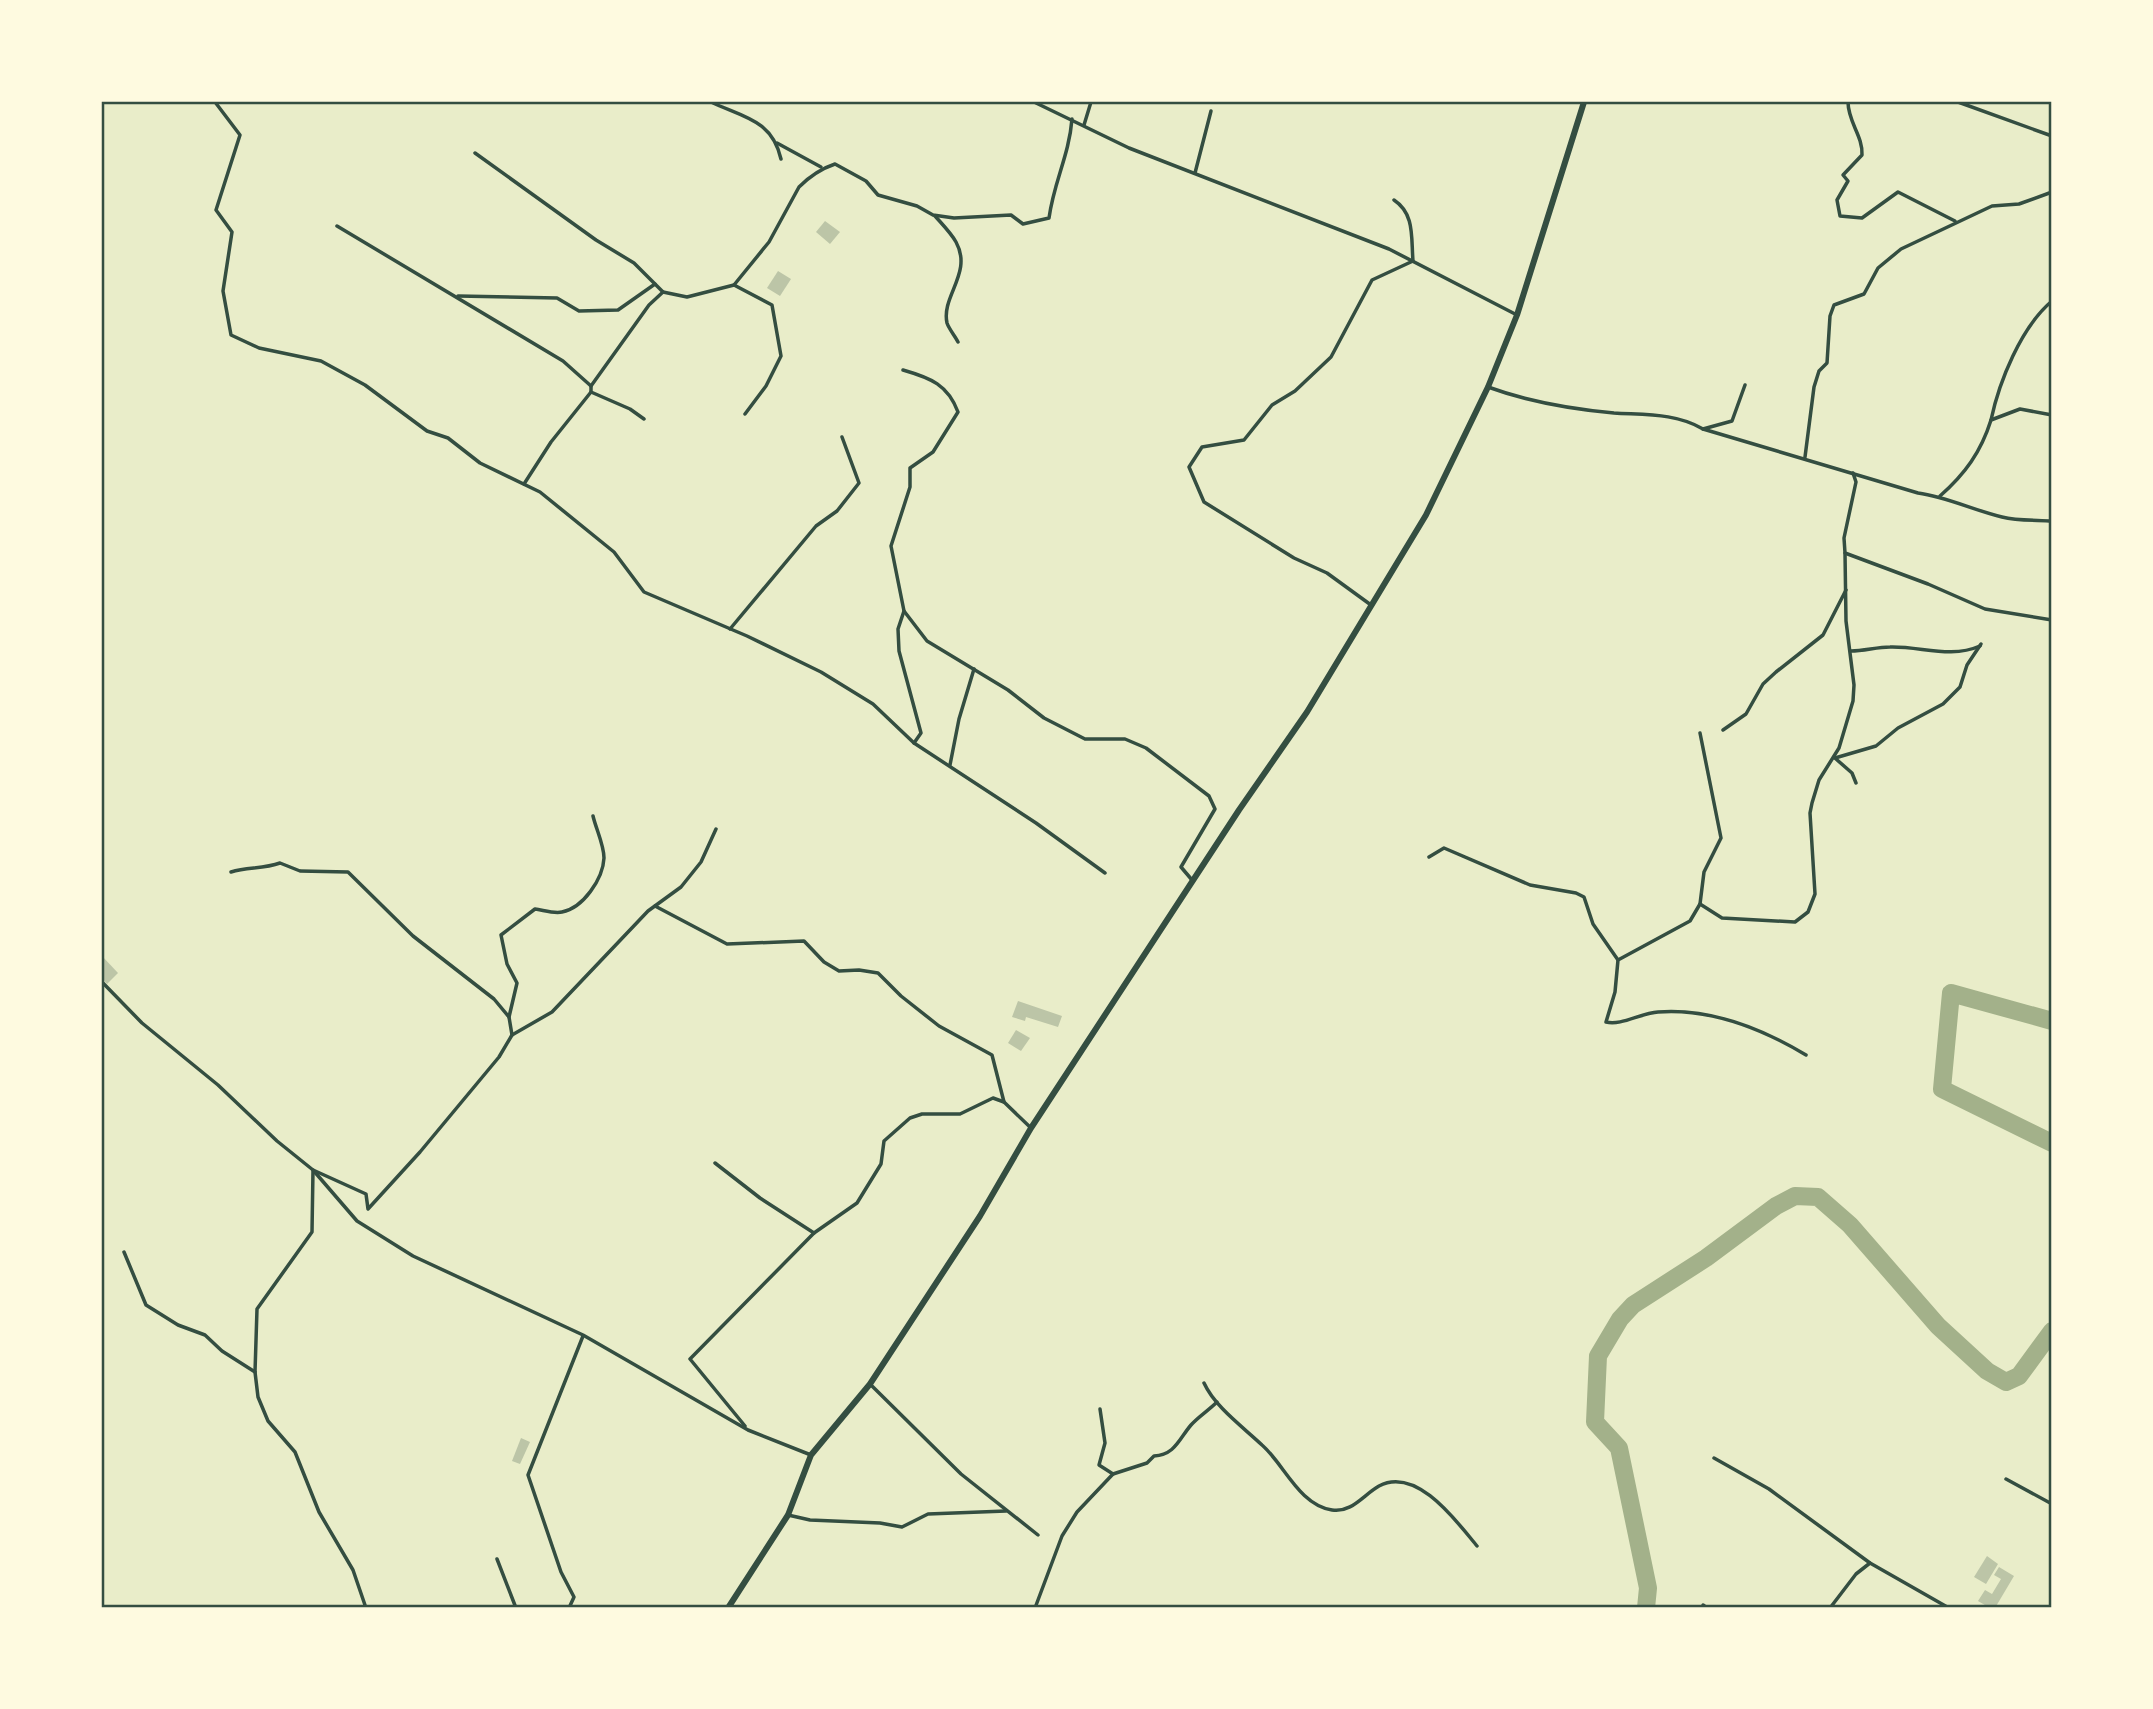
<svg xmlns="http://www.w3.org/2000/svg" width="2153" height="1709" viewBox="0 0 2153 1709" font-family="Montserrat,sans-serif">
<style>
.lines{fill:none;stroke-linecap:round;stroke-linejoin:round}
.river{stroke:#a3b18a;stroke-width:18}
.building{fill:#bcc5a7}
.minor{stroke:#344e41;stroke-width:3.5}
.primary{stroke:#344e41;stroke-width:6}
.neatline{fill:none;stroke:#344e41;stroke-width:2.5}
</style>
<rect width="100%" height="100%" fill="#e9edc9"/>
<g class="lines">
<g class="river">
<path d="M 2052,1021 L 1951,993 L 1942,1089 L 2052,1143"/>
<path d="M 1646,1608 L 1648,1588 L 1619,1448 L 1595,1422 L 1598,1356 L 1620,1319 L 1633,1305 L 1706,1258 L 1776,1206 L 1795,1196 L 1818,1197 L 1850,1225 L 1938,1326 L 1987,1371 L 2006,1382 L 2019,1376 L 2052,1331"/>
</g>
</g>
<g class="building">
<path d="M 825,221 L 840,232 L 830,244 L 816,232 Z"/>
<path d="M 778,271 L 791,279 L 780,296 L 767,288 Z"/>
<path d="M 102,956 L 118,973 L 107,984 L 102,978 Z"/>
<path d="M 1018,1001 L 1062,1016 L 1058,1027 L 1026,1017 L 1025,1021 L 1012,1017 Z"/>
<path d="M 1016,1030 L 1030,1038 L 1021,1051 L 1008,1043 Z"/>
<path d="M 521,1438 L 530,1442 L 520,1464 L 512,1461 Z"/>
<path d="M 1987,1556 L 1998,1564 L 1986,1584 L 1974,1577 Z"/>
<path d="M 1999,1567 L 2014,1576 L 1995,1608 L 1990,1608 L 1978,1601 L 1985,1590 L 1992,1594 L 2001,1579 L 1994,1575 Z"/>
</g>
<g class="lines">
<g class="minor">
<path d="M 215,102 L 240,135 L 216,210 L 232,232 L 223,291 L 231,335 L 259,348 L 321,361 L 365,385 L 427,431 L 448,438 L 480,463 L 540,492 L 614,552 L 644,592 L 747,636 L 821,672 L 873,704 L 914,743 L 1036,823 L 1105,873"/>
<path d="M 711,102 C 742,117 772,119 781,159"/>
<path d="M 1034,102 L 1129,148 L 1389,249 L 1517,315"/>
<path d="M 1848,102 C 1848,122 1863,136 1862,155 L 1843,175 L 1848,181 L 1837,200 L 1840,216 L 1862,218 L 1898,192 L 1955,221"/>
<path d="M 1958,102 L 2052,136"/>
<path d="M 1084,125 L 1091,102"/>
<path d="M 777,143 L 821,167"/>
<path d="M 475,153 L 596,240 L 634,263 L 663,292 L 649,305 L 591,386 L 591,392 L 630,409 L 644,419"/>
<path d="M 1195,173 L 1211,111"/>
<path d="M 935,216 C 942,224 951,233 956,242 C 973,273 941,296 947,323 C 949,329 955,336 958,342"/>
<path d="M 337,226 L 563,361 L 591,386"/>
<path d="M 663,292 L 687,297 L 734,285"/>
<path d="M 458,296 L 557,298 L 579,311 L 618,310 L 655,284"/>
<path d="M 903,370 C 931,378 948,385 958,412 L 933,452 L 910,468 L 910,487 L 891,546 L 904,611 L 898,629 L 899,651 L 921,733 L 914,743"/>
<path d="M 1488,387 C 1529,402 1571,409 1614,413 C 1645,415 1676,413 1703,429 L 1732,421 L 1745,385"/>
<path d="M 745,414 L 766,386 L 781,356 L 772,305 L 734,285 L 769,242 L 799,187 C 810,176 820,169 835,164 L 866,181 L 878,195 L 917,206 L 933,215 L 954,218 L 1011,215 L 1023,224 L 1049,218 C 1054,181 1069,156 1072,119"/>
<path d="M 1991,420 C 1999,382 2021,327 2052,301"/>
<path d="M 1703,429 L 1918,493 C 1947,497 1973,510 2002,517 C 2018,521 2035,520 2052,521"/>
<path d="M 1805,457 L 1814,387 L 1819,371 L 1827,363 L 1830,316 L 1834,305 L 1864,294 L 1878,268 L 1901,249 L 1992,206 L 2019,204 L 2052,192"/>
<path d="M 1853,473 L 1856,482 L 1844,538 L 1845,553 L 1928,584 L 1985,609 L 2052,620"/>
<path d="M 524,484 L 551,442 L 591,392"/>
<path d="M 1940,496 C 1965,474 1981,452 1991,420 L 2020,409 L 2052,415"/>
<path d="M 1371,605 L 1327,573 L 1294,558 L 1204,502 L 1189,467 L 1202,447 L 1244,440 L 1272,405 L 1295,391 L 1331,357 L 1372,280 L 1413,261 C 1411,237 1415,214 1394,200"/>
<path d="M 904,611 L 927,641 L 1008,690 L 1044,718 L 1085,739 L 1125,739 L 1146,748 L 1209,796 L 1215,809 L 1181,867 L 1192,880"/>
<path d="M 730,629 L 816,526 L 837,511 L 859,483 L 842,437"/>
<path d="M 1851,651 C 1864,651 1877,647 1890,647 C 1921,646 1950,659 1980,646"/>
<path d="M 1723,730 L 1746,714 L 1763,684 L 1776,672 L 1823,635 L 1846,590"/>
<path d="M 1700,733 L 1721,838 L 1704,872 L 1700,904 L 1690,921 L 1618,960 L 1615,992 L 1606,1022 C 1621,1026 1641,1013 1658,1012 C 1711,1008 1761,1028 1806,1055"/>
<path d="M 1835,758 L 1876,746 L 1898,728 L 1943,704 L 1960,687 L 1967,665 L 1981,644"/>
<path d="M 1836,759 L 1852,773 L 1856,783"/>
<path d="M 950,765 L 959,719 L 974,669"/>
<path d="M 1429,857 L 1444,848 L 1530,885 L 1576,893 L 1584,897 L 1593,924 L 1618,960"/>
<path d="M 231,872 C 248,867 263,869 280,863 L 300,871 L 348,872 L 413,936 L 494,999 L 509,1017 L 512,1035 L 499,1057 L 420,1152 L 368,1209 L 366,1194 L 313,1170 L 312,1232 L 257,1309 L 255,1372 L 258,1397 L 268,1421 L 295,1452 L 319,1512 L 353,1570 L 366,1608"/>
<path d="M 1700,904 L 1722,918 L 1795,922 L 1808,912 L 1815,894 L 1810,813 L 1812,803 L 1819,780 L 1839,748 L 1853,701 L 1854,685 L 1846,621 L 1845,553"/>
<path d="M 655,906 L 727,944 L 804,941 L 824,962 L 839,971 L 859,970 L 878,973 L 901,996 L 939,1026 L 992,1055 L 1004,1102 L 1031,1128"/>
<path d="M 102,982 L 142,1023 L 218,1085 L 277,1141 L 313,1170 L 357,1221 L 413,1256 L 583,1335 L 748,1430 L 811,1455"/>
<path d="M 509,1017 L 517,983 L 507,964 L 501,935 L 535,909 C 543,910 554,914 562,912 C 583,908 603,879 604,858 C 604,845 596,829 593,816"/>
<path d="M 512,1035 L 552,1012 L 648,911 L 681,887 L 701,862 L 716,829"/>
<path d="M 715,1163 L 760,1198 L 814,1233"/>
<path d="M 124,1252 L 146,1305 L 178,1325 L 205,1335 L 222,1351 L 255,1372"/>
<path d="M 1204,1383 C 1215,1407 1243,1427 1262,1445 C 1284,1464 1299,1505 1332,1510 C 1352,1513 1363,1495 1379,1486 C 1417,1466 1457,1522 1477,1546"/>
<path d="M 871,1385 L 961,1474 L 1038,1535"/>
<path d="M 1100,1409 L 1105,1443 L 1099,1465 L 1113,1474 L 1147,1463 L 1154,1456 C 1175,1455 1179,1439 1191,1425 C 1198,1417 1209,1410 1217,1402"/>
<path d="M 745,1426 L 690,1359 L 814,1233 L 857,1203 L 881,1164 L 884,1141 L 910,1118 L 922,1114 L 960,1114 L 993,1098 L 1004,1102"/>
<path d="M 1714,1458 L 1769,1489 L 1870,1563 L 1949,1608"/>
<path d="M 2006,1479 L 2052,1504"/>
<path d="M 788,1515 L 810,1520 L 880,1523 L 902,1527 L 928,1514 L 1006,1511"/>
<path d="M 497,1559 L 516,1608"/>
<path d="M 1703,1605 L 1707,1608"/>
<path d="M 569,1608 L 574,1597 L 561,1572 L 528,1475 L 583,1336"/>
<path d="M 1035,1608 L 1062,1536 L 1077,1512 L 1113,1474"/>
<path d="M 1830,1608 L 1856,1574 L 1870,1563"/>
</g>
<path class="primary" d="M 728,1608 L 788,1515 L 811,1455 L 870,1384 L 980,1216 L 1031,1128 L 1239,810 L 1307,712 L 1426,515 L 1488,387 L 1517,315 L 1584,102"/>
</g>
<rect width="2153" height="1709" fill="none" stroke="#fefae0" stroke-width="206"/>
<rect x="103" y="103" width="1947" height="1503" class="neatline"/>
</svg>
